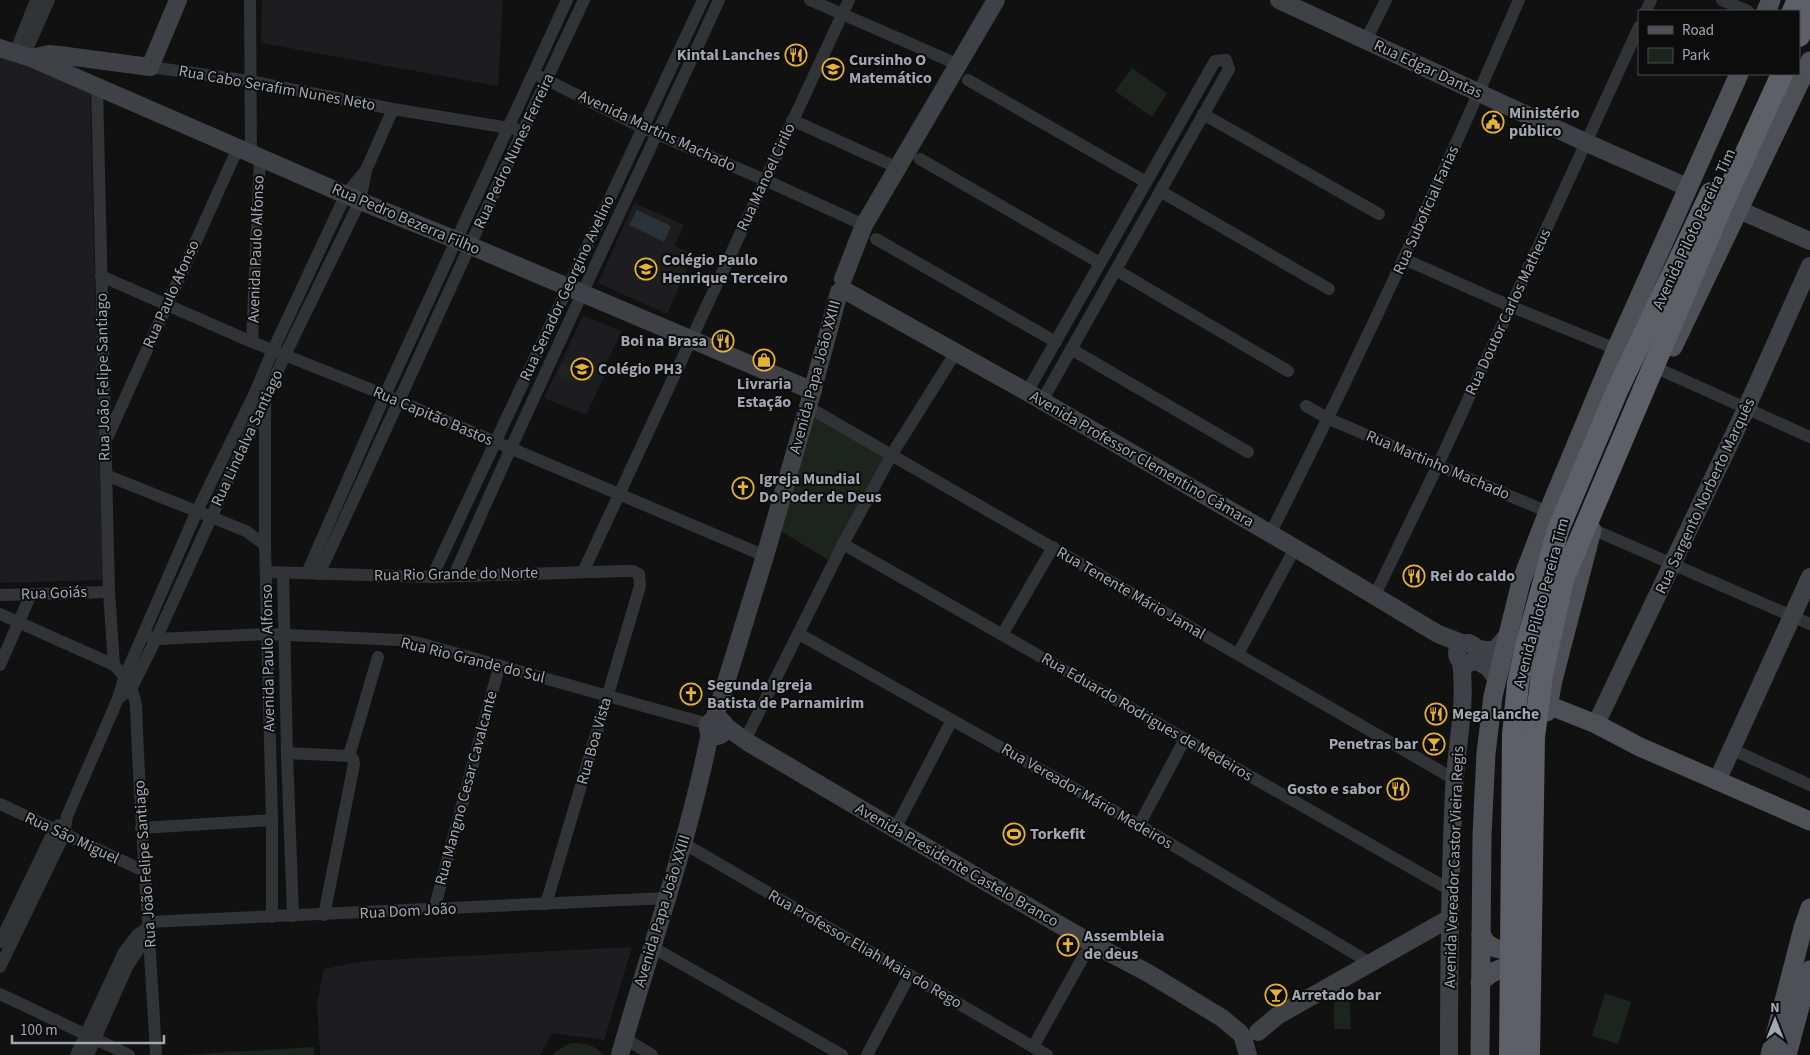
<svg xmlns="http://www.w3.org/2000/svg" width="1810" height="1055" viewBox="0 0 1810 1055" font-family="'Source Sans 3',sans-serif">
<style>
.built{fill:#1d1d1f}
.green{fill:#1d241e}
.water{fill:#2b333a}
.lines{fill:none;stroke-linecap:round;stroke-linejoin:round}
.street{stroke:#323337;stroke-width:12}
.secondary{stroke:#404147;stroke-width:18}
.primary{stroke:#4e5056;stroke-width:19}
.highway{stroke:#5e6067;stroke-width:22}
.highway-bridge{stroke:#5e6067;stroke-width:22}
.labels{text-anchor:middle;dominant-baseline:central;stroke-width:4;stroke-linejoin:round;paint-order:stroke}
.poi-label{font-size:16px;font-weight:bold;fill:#a3a7b2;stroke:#0c0c0d;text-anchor:start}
.street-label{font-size:16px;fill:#a3a7b2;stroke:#0c0c0d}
</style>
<rect width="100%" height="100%" fill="#111112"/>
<g class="built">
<path d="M 262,0 L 503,0 L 498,86 L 261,43 Z"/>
<path d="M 0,55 L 18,60 L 24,66 L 32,64 L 90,92 L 103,580 L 0,583 Z"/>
<path d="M 634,203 L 684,225 L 675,246 L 694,254 L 667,314 L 598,283 Z"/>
<path d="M 583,316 L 622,331 L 605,365 L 606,373 L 586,415 L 544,398 Z"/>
<path d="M 632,947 L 604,1040 L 552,1033 L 540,1055 L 320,1055 L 317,1002 L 324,969 L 365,961 Z"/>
</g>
<g class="green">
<path d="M 1132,68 L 1167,93 L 1152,117 L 1115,91 Z"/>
<path d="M 563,363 L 581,370 L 576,383 L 557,375 Z"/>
<path d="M 814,417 L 885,458 L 828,560 L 781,531 Z"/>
<path d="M 1605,993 L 1631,1002 L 1618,1044 L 1592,1036 Z"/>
<path d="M 1334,1001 L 1350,1001 L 1351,1029 L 1334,1029 Z"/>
<path d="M 571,1043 C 586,1043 594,1045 604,1055 L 552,1055 L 561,1048 Z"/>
<path d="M 314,1047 L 314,1055 L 183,1055 Z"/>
</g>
<path class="water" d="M 637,210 L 671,226 L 664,242 L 629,225 Z"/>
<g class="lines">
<g class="street">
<path d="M 250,0 L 251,153"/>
<path d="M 810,0 L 957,64"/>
<path d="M 1722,0 L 1748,11"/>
<path d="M 1646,11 L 1651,0"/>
<path d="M 1366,40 L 1386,0"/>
<path d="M 15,53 L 36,0"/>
<path d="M 24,56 L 49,0"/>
<path d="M 150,67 L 250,81 L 393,109 L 515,129"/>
<path d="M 539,76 L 643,128 L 765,180 L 864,225"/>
<path d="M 968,80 L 1146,182"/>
<path d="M 97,88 L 109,592 L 114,665"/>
<path d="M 1203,114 L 1379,214"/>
<path d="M 792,120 L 898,168"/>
<path d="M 920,159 L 1100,263"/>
<path d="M 1160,191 L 1329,289"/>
<path d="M 876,239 L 1056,342"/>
<path d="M 1404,259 L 1510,306 L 1616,349"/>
<path d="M 1116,270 L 1288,371"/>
<path d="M 101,276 L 252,342 L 385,395 L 765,556"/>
<path d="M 252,342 L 260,157"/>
<path d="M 1071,349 L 1248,452"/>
<path d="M 1661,370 L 1810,437"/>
<path d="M 1027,392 L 1215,61 L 1226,60 L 1229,69 L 1042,401"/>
<path d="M 265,404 L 265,545 L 272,820 L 272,917"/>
<path d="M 1306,406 L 1329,419 L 1548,512"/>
<path d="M 808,407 L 1454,779"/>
<path d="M 108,436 L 238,148"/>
<path d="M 106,475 L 246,531 L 265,545"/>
<path d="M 1592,529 L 1810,624"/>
<path d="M 1270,534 C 1359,359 1441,181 1519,0"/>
<path d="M 843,544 L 1450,890"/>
<path d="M 266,572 L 432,577 L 624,571 L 633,571 L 639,574 L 640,586 L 546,904"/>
<path d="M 583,572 L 849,0"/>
<path d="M 283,573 L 287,753 L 293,916"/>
<path d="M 307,573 L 385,395 L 567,0"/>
<path d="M 319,574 C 408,383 494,190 584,0"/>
<path d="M 454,576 C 538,382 631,192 719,0"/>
<path d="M 432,577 L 703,0"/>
<path d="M 0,595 L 109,592"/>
<path d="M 1375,595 L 1438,465 L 1639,27"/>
<path d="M 0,614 L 114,665 C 126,677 133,688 136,705 C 140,822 150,938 156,1055"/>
<path d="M 799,634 L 1139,825 L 1372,964"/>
<path d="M 1002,635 L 1053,547"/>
<path d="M 150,637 L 156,639 L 267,634 L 400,640 L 419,643 L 708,724"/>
<path d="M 1238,654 L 1295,548"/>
<path d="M 0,665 L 31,594"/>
<path d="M 118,699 L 132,687 L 156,639 L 285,355 L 360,201 L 366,170 L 393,109"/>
<path d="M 745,740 L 843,544 L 892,454 L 956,352"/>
<path d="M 1731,749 L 1810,785"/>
<path d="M 287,753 L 349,756 L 353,759 L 354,764 L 324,915"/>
<path d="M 349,756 L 378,657"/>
<path d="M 0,804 L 144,871"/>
<path d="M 1139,825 L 1185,739"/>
<path d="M 141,828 L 272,820"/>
<path d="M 895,829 L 952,720"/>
<path d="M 683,843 L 1047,1055"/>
<path d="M 434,910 L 499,667"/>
<path d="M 148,922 L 667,898"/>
<path d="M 0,942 L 54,830 L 59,825"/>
<path d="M 652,947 L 842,1055"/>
<path d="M 0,967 L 64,835 L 67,816 L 117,701 L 125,676 L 197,511 L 253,397 L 273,350 L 346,194 L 366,170"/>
<path d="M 0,994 L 129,1055"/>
<path d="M 624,1038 L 652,1055"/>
<path d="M 1033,1047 L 1091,943"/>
<path d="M 76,1055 L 124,952 L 138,934 L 149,927"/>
<path d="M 88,1055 L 127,967 L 141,946 L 150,939"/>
<path d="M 867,1055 L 909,976"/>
</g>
<g class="secondary">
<path d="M 1279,0 L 1587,143 L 1687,187"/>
<path d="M 0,48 L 31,58 L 360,201 L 471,246 L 813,391"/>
<path d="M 31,58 L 49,54 L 59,55 L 150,67 L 178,0"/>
<path d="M 1739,210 L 1810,241"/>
<path d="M 843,279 L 864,225 L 996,0"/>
<path d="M 844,290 L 1027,392 L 1295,548 L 1438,634 L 1464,644"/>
<circle cx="1467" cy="653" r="10"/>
<path d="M 1475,648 L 1485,650 L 1495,650 L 1508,635"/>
<path d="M 1475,660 L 1488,667 L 1497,679"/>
<path d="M 714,719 L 720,719 L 724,723 L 724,732 C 717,740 706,735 708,724 L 714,719 L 723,692 L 765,556 L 808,407 L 839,292"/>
<path d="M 1596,724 L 1746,409 L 1810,266"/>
<path d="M 725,726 L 749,743 L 895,829 L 1091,943 L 1148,973 L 1222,1018 L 1240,1033"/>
<path d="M 1717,781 L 1810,577"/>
<path d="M 1258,1032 L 1277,1016 L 1450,918"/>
<path d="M 1243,1038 L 1248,1055"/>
<path d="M 620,1055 C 650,948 688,843 710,733"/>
<path d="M 1449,1055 C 1449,966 1450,878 1454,790 C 1456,748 1467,703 1461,661"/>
</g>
<g class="primary">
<path d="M 1766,11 L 1771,0"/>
<path d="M 1673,347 L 1810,61"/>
<path d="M 1548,705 L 1596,724 L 1640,747 L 1810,821"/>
<path d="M 1547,712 L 1553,680 L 1592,530"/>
<path d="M 1481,934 C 1483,937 1485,942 1488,944 C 1497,952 1515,950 1525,946"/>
<path d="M 1480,983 C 1491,971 1509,961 1524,971"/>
<path d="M 1480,1055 L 1482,836 L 1486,753 L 1493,696 L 1521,582 L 1548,512 L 1616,349 L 1739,74"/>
<path d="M 1770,1055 L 1803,928 L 1810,908"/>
<path d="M 1787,1055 L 1810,970"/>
</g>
<g class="highway">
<path d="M 1793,11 L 1798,0"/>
<path d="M 1799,36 L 1810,11"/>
<path d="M 1513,735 L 1518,683 L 1526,646 L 1558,530 L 1617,391 L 1711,193"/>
<path d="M 1534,737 L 1542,675 L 1563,579 L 1723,203 L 1782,74"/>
</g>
<g class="highway-bridge">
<path d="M 1510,1055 L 1513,735"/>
<path d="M 1529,1055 L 1534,737"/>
</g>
</g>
<defs>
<g id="restaurant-ring" transform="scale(1.125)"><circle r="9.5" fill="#0c0c0d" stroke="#e5b136" stroke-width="1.5"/><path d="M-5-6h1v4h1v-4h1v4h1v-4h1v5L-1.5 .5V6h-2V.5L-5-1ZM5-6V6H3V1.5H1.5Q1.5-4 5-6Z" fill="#e5b136"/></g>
<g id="school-ring" transform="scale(1.125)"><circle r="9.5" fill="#0c0c0d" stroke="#e5b136" stroke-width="1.5"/><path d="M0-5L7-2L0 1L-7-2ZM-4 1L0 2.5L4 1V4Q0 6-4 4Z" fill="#e5b136"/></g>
<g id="civic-ring" transform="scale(1.125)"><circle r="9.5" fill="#0c0c0d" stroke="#e5b136" stroke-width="1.5"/><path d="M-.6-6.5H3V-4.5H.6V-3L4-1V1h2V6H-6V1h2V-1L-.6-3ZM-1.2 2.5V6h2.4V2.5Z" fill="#e5b136"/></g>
<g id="shop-ring" transform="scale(1.125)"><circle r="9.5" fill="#0c0c0d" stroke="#e5b136" stroke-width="1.5"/><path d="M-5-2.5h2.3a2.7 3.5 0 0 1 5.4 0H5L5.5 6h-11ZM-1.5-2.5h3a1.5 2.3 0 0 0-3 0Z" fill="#e5b136"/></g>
<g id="church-ring" transform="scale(1.125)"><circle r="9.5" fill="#0c0c0d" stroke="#e5b136" stroke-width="1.5"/><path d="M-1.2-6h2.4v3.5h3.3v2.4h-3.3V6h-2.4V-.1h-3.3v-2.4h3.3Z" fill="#e5b136"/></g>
<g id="bar-ring" transform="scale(1.125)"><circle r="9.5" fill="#0c0c0d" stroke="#e5b136" stroke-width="1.5"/><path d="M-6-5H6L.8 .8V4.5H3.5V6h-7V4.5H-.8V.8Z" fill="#e5b136"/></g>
<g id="stadium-ring" transform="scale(1.125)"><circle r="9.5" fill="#0c0c0d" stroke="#e5b136" stroke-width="1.5"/><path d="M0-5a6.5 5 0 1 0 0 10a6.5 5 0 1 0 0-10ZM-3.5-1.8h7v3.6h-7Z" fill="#e5b136"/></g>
</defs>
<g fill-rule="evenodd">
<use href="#restaurant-ring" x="796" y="55"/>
<use href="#school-ring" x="833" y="69"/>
<use href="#civic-ring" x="1493" y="122"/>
<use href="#school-ring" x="646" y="269"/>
<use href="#restaurant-ring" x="723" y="341"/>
<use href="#shop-ring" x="764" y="360"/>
<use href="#school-ring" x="582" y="369"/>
<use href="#church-ring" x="743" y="488"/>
<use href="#restaurant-ring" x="1414" y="576"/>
<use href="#church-ring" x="691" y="694"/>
<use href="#restaurant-ring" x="1436" y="714"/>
<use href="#bar-ring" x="1434" y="744"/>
<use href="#restaurant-ring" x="1398" y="789"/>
<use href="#stadium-ring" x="1014" y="834"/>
<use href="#church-ring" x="1068" y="945"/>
<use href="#bar-ring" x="1276" y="995"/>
</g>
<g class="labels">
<g class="poi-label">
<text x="780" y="55" text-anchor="end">Kintal Lanches</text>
<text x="849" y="60">Cursinho O<tspan x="849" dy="18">Matemático</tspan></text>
<text x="1509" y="113">Ministério<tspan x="1509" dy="18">público</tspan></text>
<text x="662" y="260">Colégio Paulo<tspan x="662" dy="18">Henrique Terceiro</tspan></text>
<text x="707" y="341" text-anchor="end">Boi na Brasa</text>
<text x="598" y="369">Colégio PH3</text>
<text x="764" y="384" text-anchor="middle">Livraria<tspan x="764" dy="18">Estação</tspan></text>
<text x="759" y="479">Igreja Mundial<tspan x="759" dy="18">Do Poder de Deus</tspan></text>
<text x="1430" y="576">Rei do caldo</text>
<text x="707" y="685">Segunda Igreja<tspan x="707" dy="18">Batista de Parnamirim</tspan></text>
<text x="1452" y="714">Mega lanche</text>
<text x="1418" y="744" text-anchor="end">Penetras bar</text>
<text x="1382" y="789" text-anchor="end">Gosto e sabor</text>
<text x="1030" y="834">Torkefit</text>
<text x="1084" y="936">Assembleia<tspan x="1084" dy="18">de deus</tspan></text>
<text x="1292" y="995">Arretado bar</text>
</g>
<g class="street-label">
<text transform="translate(1428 69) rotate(25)">Rua Edgar Dantas</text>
<text transform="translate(277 88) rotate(10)">Rua Cabo Serafim Nunes Neto</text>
<text transform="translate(657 131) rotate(25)">Avenida Martins Machado</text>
<text transform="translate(514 151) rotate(-65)">Rua Pedro Nunes Ferreira</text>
<text transform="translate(766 177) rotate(-65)">Rua Manoel Cirilo</text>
<text transform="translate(1426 210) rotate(-66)">Rua Suboficial Farias</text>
<text transform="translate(406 219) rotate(23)">Rua Pedro Bezerra Filho</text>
<text transform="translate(1694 229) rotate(-65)">Avenida Piloto Pereira Tim</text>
<text transform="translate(256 249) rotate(-88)">Avenida Paulo Alfonso</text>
<text transform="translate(567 288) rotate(-65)">Rua Senador Georgino Avelino</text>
<text transform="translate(171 294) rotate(-66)">Rua Paulo Afonso</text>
<text transform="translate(1508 312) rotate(-65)">Rua Doutor Carlos Matheus</text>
<text transform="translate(103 377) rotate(-91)">Rua João Felipe Santiago</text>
<text transform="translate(815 377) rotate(-75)">Avenida Papa João XXIII</text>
<text transform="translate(433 416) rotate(23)">Rua Capitão Bastos</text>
<text transform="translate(247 438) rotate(-65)">Rua Lindalva Santiago</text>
<text transform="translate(1142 459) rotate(30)">Avenida Professor Clementino Câmara</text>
<text transform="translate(1438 465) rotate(23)">Rua Martinho Machado</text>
<text transform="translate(1705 496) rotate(-65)">Rua Sargento Norberto Marquês</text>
<text transform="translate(456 574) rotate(-1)">Rua Rio Grande do Norte</text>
<text transform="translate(54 593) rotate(-2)">Rua Goiás</text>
<text transform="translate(1131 593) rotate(30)">Rua Tenente Mário Jamal</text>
<text transform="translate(1541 603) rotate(-75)">Avenida Piloto Pereira Tim</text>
<text transform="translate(268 658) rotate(-91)">Avenida Paulo Alfonso</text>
<text transform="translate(473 660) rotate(14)">Rua Rio Grande do Sul</text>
<text transform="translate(1147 717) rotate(30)">Rua Eduardo Rodrigues de Medeiros</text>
<text transform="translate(594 741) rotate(-74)">Rua Boa Vista</text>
<text transform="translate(466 788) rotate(-75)">Rua Mangno Cesar Cavalcante</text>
<text transform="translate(1087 796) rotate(30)">Rua Vereador Mário Medeiros</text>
<text transform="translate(72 838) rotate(25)">Rua São Miguel</text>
<text transform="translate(145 864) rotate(-94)">Rua João Felipe Santiago</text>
<text transform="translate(957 865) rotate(30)">Avenida Presidente Castelo Branco</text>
<text transform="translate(1454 867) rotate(-88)">Avenida Vereador Castor Vieira Regis</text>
<text transform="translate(408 911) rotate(-3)">Rua Dom João</text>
<text transform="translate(662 911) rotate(-73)">Avenida Papa João XXIII</text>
<text transform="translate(865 949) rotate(30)">Rua Professor Eliah Maia do Rego</text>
</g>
</g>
<rect x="1638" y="10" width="162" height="65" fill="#0c0c0d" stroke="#484a4f"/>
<rect x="1648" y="26" width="25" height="8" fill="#4e5056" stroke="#484a4f"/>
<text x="1682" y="35" font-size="15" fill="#a3a7b2">Road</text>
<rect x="1648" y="48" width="25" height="15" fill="#1d241e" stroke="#484a4f"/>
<text x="1682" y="60" font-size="15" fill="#a3a7b2">Park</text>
<g transform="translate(1775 1020)" stroke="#0c0c0d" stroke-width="4" paint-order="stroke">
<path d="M0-4L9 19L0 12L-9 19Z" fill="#a3a7b2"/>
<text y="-8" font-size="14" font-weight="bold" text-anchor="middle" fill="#a3a7b2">N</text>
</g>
<path d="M12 1035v8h152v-8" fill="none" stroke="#a3a7b2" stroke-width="2.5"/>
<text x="20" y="1035" font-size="15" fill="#a3a7b2" stroke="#0c0c0d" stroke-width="4" paint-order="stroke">100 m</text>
</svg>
